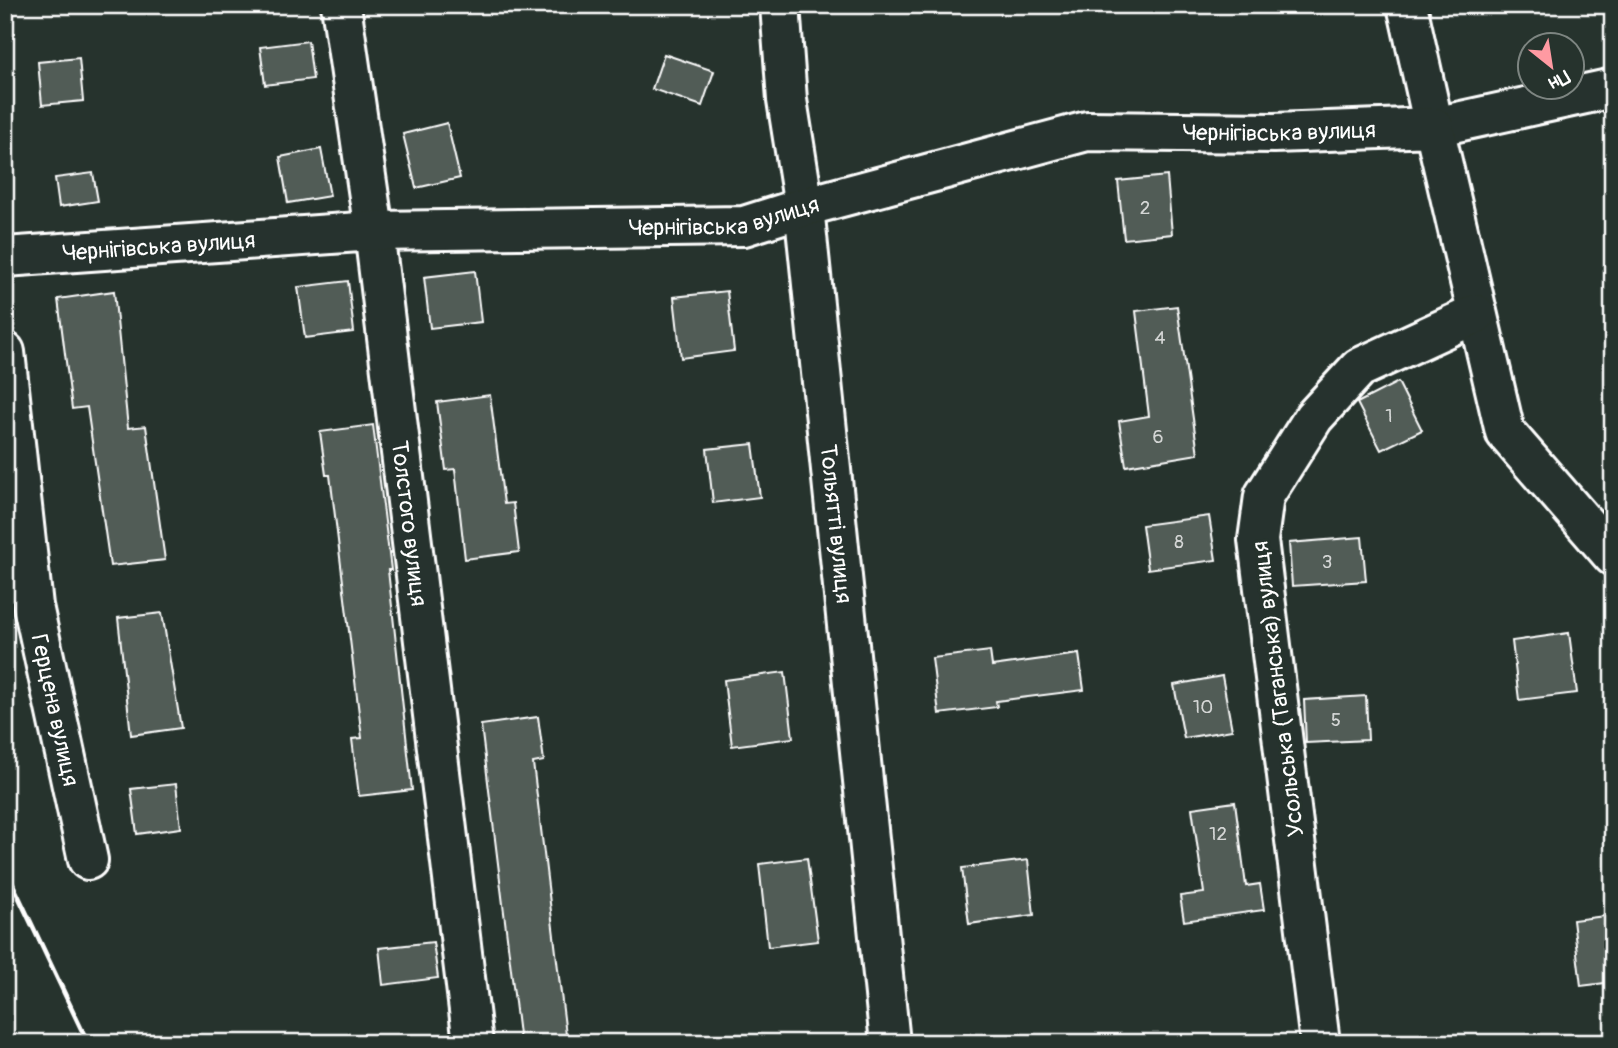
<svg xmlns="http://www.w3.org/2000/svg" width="1618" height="1048" viewBox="0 0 1618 1048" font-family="Pangolin,sans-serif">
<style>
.building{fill:#515c57;stroke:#fff;stroke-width:2}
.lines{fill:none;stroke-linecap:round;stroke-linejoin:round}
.minor-casing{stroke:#fff;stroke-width:44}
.minor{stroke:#26332d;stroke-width:38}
.rail{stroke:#fff;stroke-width:5}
.labels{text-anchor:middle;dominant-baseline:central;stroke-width:6;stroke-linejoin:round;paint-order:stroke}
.number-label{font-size:19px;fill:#d4d6d5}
.street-label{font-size:23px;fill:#fff;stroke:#26332d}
</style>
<rect width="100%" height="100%" fill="#26332d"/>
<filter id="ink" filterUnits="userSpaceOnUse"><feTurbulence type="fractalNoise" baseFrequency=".0143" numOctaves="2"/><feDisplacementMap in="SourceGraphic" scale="14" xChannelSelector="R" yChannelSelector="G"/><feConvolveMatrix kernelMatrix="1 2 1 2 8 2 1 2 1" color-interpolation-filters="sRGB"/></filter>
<g filter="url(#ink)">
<g class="building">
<path d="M 308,41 L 313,79 L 265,85 L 260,47 Z"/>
<path d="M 664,54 L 714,71 L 702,106 L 652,89 Z"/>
<path d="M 79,58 L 83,101 L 42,105 L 38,62 Z"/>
<path d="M 447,123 L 460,178 L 416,188 L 403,134 Z"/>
<path d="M 321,149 L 330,196 L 288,203 L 280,157 Z"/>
<path d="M 93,173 L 98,201 L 59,207 L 55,178 Z"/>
<path d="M 1167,176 L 1172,234 L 1124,239 L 1118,181 Z"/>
<path d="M 475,271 L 481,322 L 430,328 L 424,277 Z"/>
<path d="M 348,281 L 354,332 L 305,338 L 298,287 Z"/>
<path d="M 114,291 L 128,428 L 146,426 L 165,560 L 110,566 L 87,407 L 72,409 L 58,299 Z"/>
<path d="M 727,291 L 734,351 L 681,358 L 674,297 Z"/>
<path d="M 1177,306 L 1198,454 L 1126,466 L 1119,421 L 1149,416 L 1136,311 Z"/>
<path d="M 1398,382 L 1422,430 L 1381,450 L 1357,403 Z"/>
<path d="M 490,395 L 504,504 L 513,503 L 519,552 L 465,559 L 455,469 L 446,470 L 437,402 Z"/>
<path d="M 373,425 L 391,570 L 388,570 L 412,790 L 359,796 L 352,739 L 362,738 L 330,475 L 326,475 L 320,432 Z"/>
<path d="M 753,444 L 760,497 L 713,503 L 707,449 Z"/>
<path d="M 1209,516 L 1216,560 L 1148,569 L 1142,525 Z"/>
<path d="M 1362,537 L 1366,581 L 1292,586 L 1289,543 Z"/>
<path d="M 162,613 L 181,728 L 131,735 L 118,618 Z"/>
<path d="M 1569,633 L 1577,693 L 1519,700 L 1512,641 Z"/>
<path d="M 990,651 L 992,666 L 1079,654 L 1084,690 L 996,701 L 997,707 L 939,714 L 932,658 Z"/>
<path d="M 785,672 L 793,738 L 732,746 L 724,680 Z"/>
<path d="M 1222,676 L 1232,730 L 1184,738 L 1174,685 Z"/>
<path d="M 1366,696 L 1368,740 L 1306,743 L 1304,700 Z"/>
<path d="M 538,717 L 544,761 L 533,763 L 567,1043 L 520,1043 L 481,725 Z"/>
<path d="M 176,784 L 181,828 L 137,834 L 131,789 Z"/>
<path d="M 1235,802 L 1246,886 L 1260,884 L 1264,910 L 1184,921 L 1180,896 L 1204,893 L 1192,808 Z"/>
<path d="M 807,858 L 818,941 L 768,947 L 759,864 Z"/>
<path d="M 1028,860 L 1034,915 L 969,924 L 962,868 Z"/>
<path d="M 1613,915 L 1613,982 L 1581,986 L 1573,920 Z"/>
<path d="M 433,942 L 438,978 L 383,985 L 379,948 Z"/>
</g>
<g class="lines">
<g class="minor-casing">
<g id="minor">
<path id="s1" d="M 341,5 L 374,231 L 473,1043"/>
<path id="s2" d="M 780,5 L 787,100 L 804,207 L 890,1043"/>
<path d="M 1407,5 L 1434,127 L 1613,88"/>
<path id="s3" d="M 5,257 L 374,231 L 744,226 L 804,207 L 1087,131 L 1274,133 L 1434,127 L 1505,432 L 1613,556"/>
<path id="s4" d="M 5,352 L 33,606 L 88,860"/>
<path d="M 1320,1043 L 1258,540 L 1264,496 L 1314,417 L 1359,368 L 1476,314"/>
</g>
</g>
<use href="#minor" class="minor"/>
<path class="rail" d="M 5,868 L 88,1043"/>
</g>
</g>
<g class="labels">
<g class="number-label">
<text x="1145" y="208">2</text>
<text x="1160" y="338">4</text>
<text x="1389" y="416">1</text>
<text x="1158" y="437">6</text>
<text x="1179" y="542">8</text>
<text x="1327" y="562">3</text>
<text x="1203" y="707">10</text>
<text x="1336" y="720">5</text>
<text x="1218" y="834">12</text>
</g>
<g class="street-label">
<text stroke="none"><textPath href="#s3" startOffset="1288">Чернігівська вулиця</textPath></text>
<text stroke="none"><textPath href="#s3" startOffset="721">Чернігівська вулиця</textPath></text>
<text stroke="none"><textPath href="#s3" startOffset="154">Чернігівська вулиця</textPath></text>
<text stroke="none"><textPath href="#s1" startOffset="523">Толстого вулиця</textPath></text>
<text stroke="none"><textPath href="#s2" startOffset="522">Тольятті вулиця</textPath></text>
<text transform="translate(1278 689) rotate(-97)">Усольська (Таганська) вулиця</text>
<text stroke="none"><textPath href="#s4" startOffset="362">Герцена вулиця</textPath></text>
</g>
</g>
<rect width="1618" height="1048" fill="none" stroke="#26332d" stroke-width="28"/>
<rect x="14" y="14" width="1590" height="1020" fill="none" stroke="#fff" stroke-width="2.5" filter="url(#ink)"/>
<g transform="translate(1551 66) rotate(150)"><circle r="33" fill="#26332d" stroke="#7d8581" stroke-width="2"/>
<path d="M0-5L12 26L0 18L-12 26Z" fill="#ff9aa2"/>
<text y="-10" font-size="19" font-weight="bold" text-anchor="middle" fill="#ffffff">Пн</text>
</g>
</svg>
